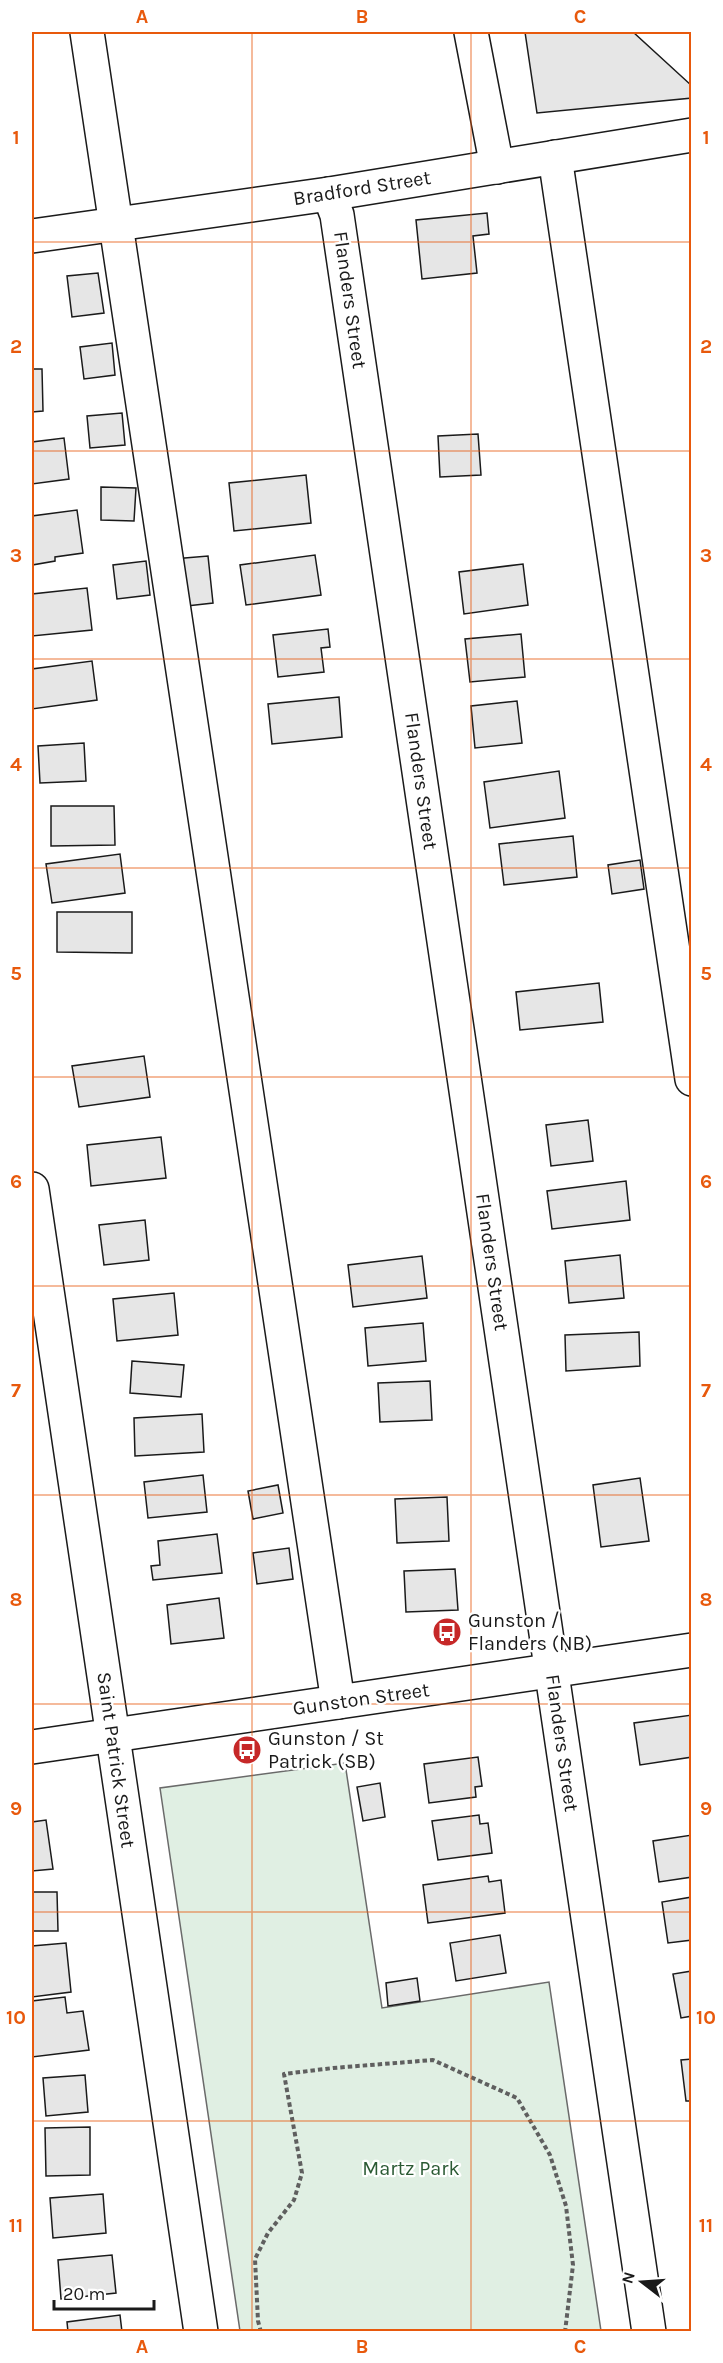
<svg xmlns="http://www.w3.org/2000/svg" width="723" height="2363" viewBox="0 0 723 2363" font-family="Karla,sans-serif">
<style>
.green{fill:#e0efe3;stroke:#6a6a6a;stroke-width:1.5}
.building{fill:#e6e6e6;stroke:#1a1a1a;stroke-width:1.5}
.lines{fill:none;stroke-linecap:round;stroke-linejoin:round}
.minor-casing{stroke:#1a1a1a;stroke-width:36}
.major-casing{stroke:#1a1a1a;stroke-width:36}
.path{stroke:#5f5f5f;stroke-width:4;stroke-dasharray:4.5 3;stroke-linecap:butt}
.minor{stroke:#fff;stroke-width:33}
.major{stroke:#fff;stroke-width:33}
.grid{fill:none;stroke:#e8590c;stroke-width:1.5;stroke-opacity:0.55}
.labels{text-anchor:middle;dominant-baseline:central;stroke-width:4.5;stroke-linejoin:round;paint-order:stroke}
.street-label{font-size:20px;fill:#1a1a1a;stroke:#fff}
.poi-label{font-size:20px;fill:#1a1a1a;stroke:#fff;text-anchor:start}
.park-label{font-size:20px;fill:#2b5a34;stroke:#fff}
.neatline{fill:none;stroke:#e8590c;stroke-width:2}
.grid-label{font-size:20px;text-anchor:middle;font-weight:bold;fill:#e8590c}
</style>
<rect width="100%" height="100%" fill="#fff"/>
<path class="green" d="M 345,1763 L 382,2008 L 549,1982 L 601,2331 L 240,2331 L 160,1788 Z"/>
<g class="building">
<path d="M 525,32 L 633,32 L 692,86 L 692,98 L 537,113 Z"/>
<path d="M 487,213 L 489,234 L 473,236 L 477,273 L 422,279 L 416,220 Z"/>
<path d="M 98,273 L 104,313 L 72,317 L 67,276 Z"/>
<path d="M 112,343 L 115,375 L 84,379 L 80,347 Z"/>
<path d="M 32,369 L 42,369 L 43,411 L 32,412 Z"/>
<path d="M 122,413 L 125,445 L 90,448 L 87,416 Z"/>
<path d="M 478,434 L 481,475 L 440,477 L 438,436 Z"/>
<path d="M 64,438 L 69,479 L 32,484 L 32,442 Z"/>
<path d="M 306,475 L 311,523 L 234,531 L 229,483 Z"/>
<path d="M 101,487 L 136,488 L 134,521 L 101,520 Z"/>
<path d="M 77,510 L 83,553 L 55,557 L 55,561 L 32,565 L 32,516 Z"/>
<path d="M 315,555 L 321,595 L 246,605 L 240,565 Z"/>
<path d="M 208,556 L 213,603 L 178,607 L 173,559 Z"/>
<path d="M 146,561 L 150,595 L 117,599 L 113,565 Z"/>
<path d="M 523,564 L 528,605 L 464,614 L 459,572 Z"/>
<path d="M 87,588 L 92,630 L 32,636 L 32,594 Z"/>
<path d="M 328,629 L 330,647 L 321,648 L 324,672 L 278,677 L 273,635 Z"/>
<path d="M 521,634 L 525,677 L 470,682 L 465,639 Z"/>
<path d="M 92,661 L 97,700 L 32,709 L 32,669 Z"/>
<path d="M 339,697 L 342,737 L 272,744 L 268,704 Z"/>
<path d="M 517,701 L 522,743 L 475,748 L 471,706 Z"/>
<path d="M 84,743 L 86,781 L 40,783 L 38,746 Z"/>
<path d="M 559,771 L 565,818 L 490,828 L 484,782 Z"/>
<path d="M 51,806 L 114,806 L 115,845 L 51,846 Z"/>
<path d="M 573,836 L 577,877 L 504,885 L 499,844 Z"/>
<path d="M 120,854 L 125,893 L 52,903 L 46,864 Z"/>
<path d="M 640,860 L 644,889 L 612,894 L 608,865 Z"/>
<path d="M 57,912 L 132,912 L 132,953 L 57,952 Z"/>
<path d="M 599,983 L 603,1022 L 520,1030 L 516,992 Z"/>
<path d="M 144,1056 L 150,1097 L 79,1107 L 72,1066 Z"/>
<path d="M 588,1120 L 593,1161 L 551,1166 L 546,1125 Z"/>
<path d="M 161,1137 L 166,1178 L 91,1186 L 87,1145 Z"/>
<path d="M 626,1181 L 630,1220 L 552,1229 L 547,1191 Z"/>
<path d="M 145,1220 L 149,1260 L 104,1265 L 99,1225 Z"/>
<path d="M 620,1255 L 624,1298 L 569,1303 L 565,1261 Z"/>
<path d="M 422,1256 L 427,1298 L 353,1307 L 348,1265 Z"/>
<path d="M 174,1293 L 178,1335 L 117,1341 L 113,1299 Z"/>
<path d="M 423,1323 L 426,1361 L 368,1366 L 365,1328 Z"/>
<path d="M 639,1332 L 640,1366 L 566,1371 L 565,1335 Z"/>
<path d="M 132,1361 L 184,1365 L 181,1397 L 130,1393 Z"/>
<path d="M 430,1381 L 432,1420 L 380,1422 L 378,1383 Z"/>
<path d="M 202,1414 L 204,1452 L 135,1456 L 134,1418 Z"/>
<path d="M 203,1475 L 207,1512 L 148,1518 L 144,1482 Z"/>
<path d="M 640,1478 L 649,1541 L 601,1547 L 593,1485 Z"/>
<path d="M 278,1485 L 283,1513 L 253,1519 L 248,1491 Z"/>
<path d="M 447,1497 L 449,1541 L 397,1543 L 395,1499 Z"/>
<path d="M 217,1534 L 222,1573 L 153,1580 L 151,1566 L 160,1565 L 158,1541 Z"/>
<path d="M 289,1548 L 293,1579 L 257,1584 L 253,1553 Z"/>
<path d="M 455,1569 L 458,1610 L 406,1612 L 404,1571 Z"/>
<path d="M 219,1598 L 224,1638 L 171,1644 L 167,1605 Z"/>
<path d="M 692,1715 L 692,1757 L 640,1765 L 634,1723 Z"/>
<path d="M 478,1757 L 482,1786 L 475,1787 L 476,1797 L 429,1803 L 424,1764 Z"/>
<path d="M 380,1783 L 385,1817 L 363,1821 L 357,1787 Z"/>
<path d="M 479,1815 L 480,1824 L 488,1823 L 492,1853 L 438,1860 L 432,1821 Z"/>
<path d="M 46,1820 L 53,1869 L 32,1871 L 32,1822 Z"/>
<path d="M 692,1835 L 692,1877 L 659,1882 L 653,1841 Z"/>
<path d="M 488,1876 L 489,1882 L 501,1880 L 505,1913 L 428,1923 L 423,1885 Z"/>
<path d="M 32,1892 L 57,1892 L 58,1931 L 32,1931 Z"/>
<path d="M 692,1897 L 692,1940 L 668,1943 L 662,1902 Z"/>
<path d="M 500,1935 L 506,1973 L 456,1981 L 450,1943 Z"/>
<path d="M 66,1943 L 71,1992 L 32,1997 L 32,1946 Z"/>
<path d="M 692,1971 L 692,2016 L 681,2018 L 673,1974 Z"/>
<path d="M 417,1978 L 420,2001 L 388,2006 L 386,1983 Z"/>
<path d="M 65,1997 L 67,2013 L 83,2011 L 89,2050 L 32,2057 L 32,2001 Z"/>
<path d="M 692,2059 L 692,2101 L 686,2101 L 681,2060 Z"/>
<path d="M 85,2075 L 88,2112 L 46,2116 L 43,2078 Z"/>
<path d="M 90,2127 L 90,2175 L 46,2176 L 45,2128 Z"/>
<path d="M 103,2194 L 106,2233 L 53,2238 L 50,2198 Z"/>
<path d="M 112,2255 L 116,2293 L 61,2299 L 58,2260 Z"/>
<path d="M 120,2315 L 122,2332 L 68,2332 L 67,2322 Z"/>
</g>
<g class="lines">
<g class="minor-casing">
<g id="minor">
<path d="M 87,32 L 338,1702"/>
<path d="M 471,32 L 497,167"/>
<path d="M 555,157 L 692,1079"/>
<path d="M 329,194 L 337,215 L 649,2332"/>
<path d="M 32,236 L 329,194 L 692,135"/>
<path d="M 32,1189 L 201,2332"/>
</g>
</g>
<g class="major-casing">
<path id="major" d="M 32,1747 L 692,1650"/>
</g>
<path class="path" d="M 261,2332 L 258,2321 L 255,2259 L 268,2233 L 294,2200 L 302,2173 L 284,2074 L 333,2068 L 433,2060 L 517,2098 L 550,2155 L 566,2206 L 573,2265 L 565,2332"/>
<use href="#minor" class="minor"/>
<use href="#major" class="major"/>
</g>
<path class="grid" d="M 252,32 L 252,2332M 471,32 L 471,2332M 32,242 L 692,242M 32,451 L 692,451M 32,659 L 692,659M 32,868 L 692,868M 32,1077 L 692,1077M 32,1286 L 692,1286M 32,1495 L 692,1495M 32,1704 L 692,1704M 32,1912 L 692,1912M 32,2121 L 692,2121"/>
<defs>
<g id="bus-disc" transform="scale(1.5)"><circle r="9.5" fill="#c62828" stroke="#fff"/><path d="M-5-6H5V4H4V6H2V4H-2V6H-4V4H-5ZM-3.5-4V0h7V-4ZM-3.5 1.2v1.5H-2V1.2ZM2 1.2v1.5H3.5V1.2Z" fill="#fff"/></g>
</defs>
<g fill-rule="evenodd">
<use href="#bus-disc" x="447" y="1632"/>
<use href="#bus-disc" x="247" y="1750"/>
</g>
<g class="labels">
<g class="street-label">
<text transform="translate(362 188) rotate(-9)">Bradford Street</text>
<text transform="translate(350 300) rotate(82)">Flanders Street</text>
<text transform="translate(421 781) rotate(82)">Flanders Street</text>
<text transform="translate(492 1262) rotate(82)">Flanders Street</text>
<text transform="translate(361 1699) rotate(-8)">Gunston Street</text>
<text transform="translate(562 1743) rotate(82)">Flanders Street</text>
<text transform="translate(116 1760) rotate(82)">Saint Patrick Street</text>
</g>
<g class="poi-label">
<text x="468" y="1620">Gunston /<tspan x="468" dy="23">Flanders (NB)</tspan></text>
<text x="268" y="1738">Gunston / St<tspan x="268" dy="23">Patrick (SB)</tspan></text>
</g>
<g class="park-label">
<text x="411" y="2168">Martz Park</text>
</g>
</g>
<rect width="723" height="2363" fill="none" stroke="#ffffff" stroke-width="66"/>
<g transform="translate(642 2282) rotate(287)" stroke="#ffffff" stroke-width="4.5" paint-order="stroke">
<path d="M0-4.5L10 22L0 15L-10 22Z" fill="#1a1a1a"/>
<text y="-9" font-size="16" font-weight="bold" text-anchor="middle" fill="#1a1a1a">N</text>
</g>
<path d="M54 2300v9h100v-9" fill="none" stroke="#1a1a1a" stroke-width="3"/>
<text x="63" y="2300" font-size="18" fill="#1a1a1a" stroke="#ffffff" stroke-width="4.5" paint-order="stroke">20 m</text>
<rect x="33" y="33" width="657" height="2297" class="neatline"/>
<g class="grid-label">
<text x="142" y="23">A</text>
<text x="362" y="23">B</text>
<text x="580" y="23">C</text>
<text x="16" y="144">1</text>
<text x="706" y="144">1</text>
<text x="16" y="353">2</text>
<text x="706" y="353">2</text>
<text x="16" y="562">3</text>
<text x="706" y="562">3</text>
<text x="16" y="771">4</text>
<text x="706" y="771">4</text>
<text x="16" y="980">5</text>
<text x="706" y="980">5</text>
<text x="16" y="1188">6</text>
<text x="706" y="1188">6</text>
<text x="16" y="1397">7</text>
<text x="706" y="1397">7</text>
<text x="16" y="1606">8</text>
<text x="706" y="1606">8</text>
<text x="16" y="1815">9</text>
<text x="706" y="1815">9</text>
<text x="16" y="2024">10</text>
<text x="706" y="2024">10</text>
<text x="16" y="2232">11</text>
<text x="706" y="2232">11</text>
<text x="142" y="2353">A</text>
<text x="362" y="2353">B</text>
<text x="580" y="2353">C</text>
</g>
</svg>
